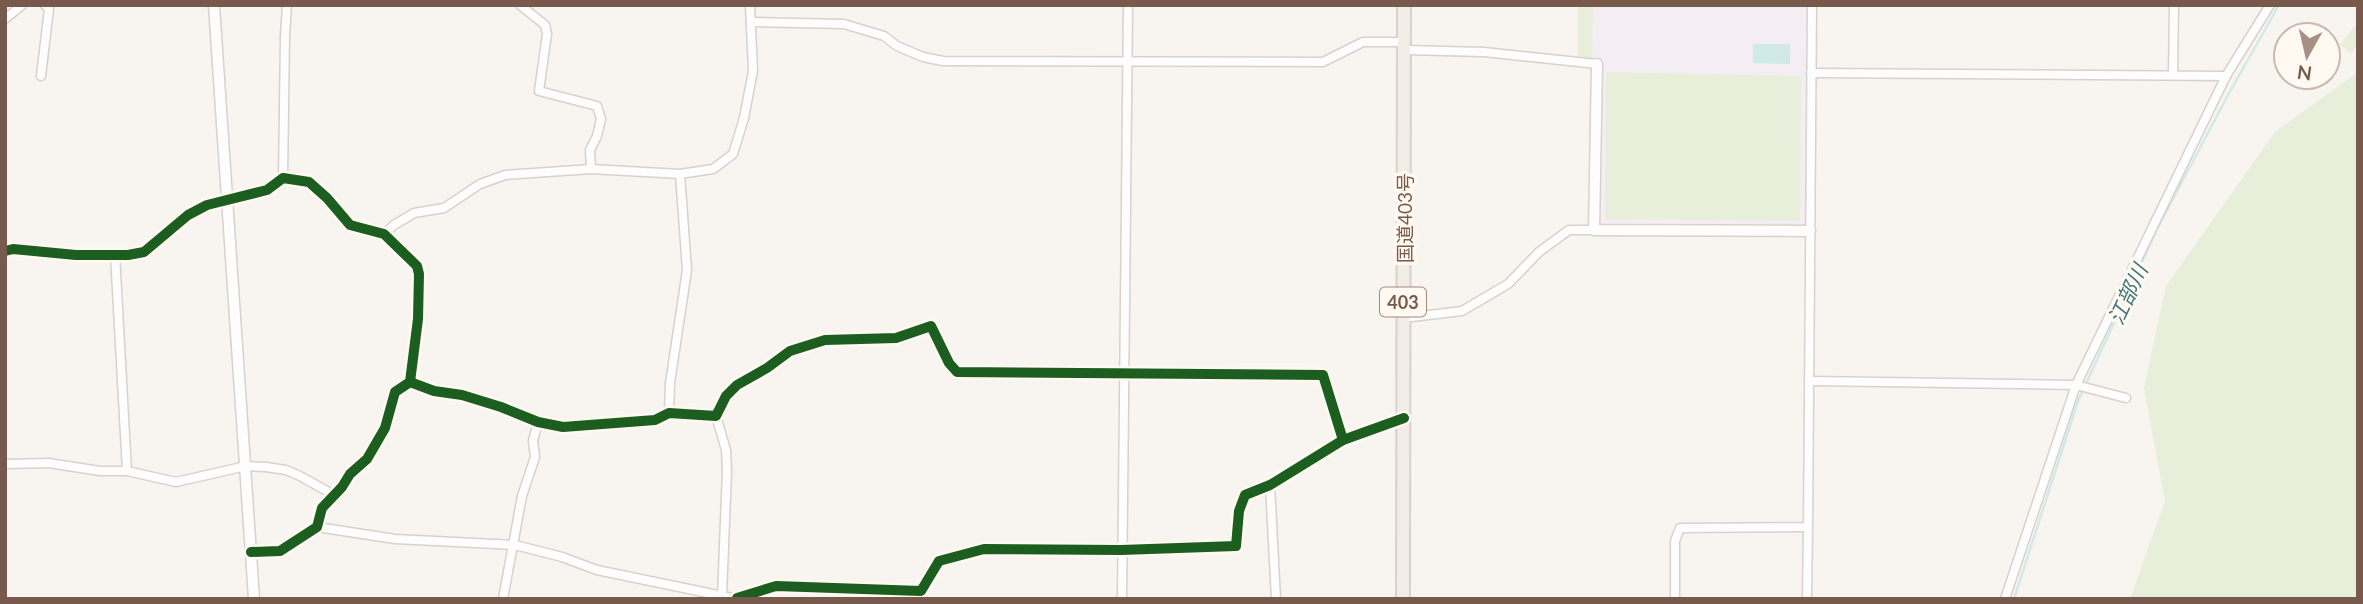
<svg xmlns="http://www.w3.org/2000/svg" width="2363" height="604" viewBox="0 0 2363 604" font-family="Lato,'Noto Sans JP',sans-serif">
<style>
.education{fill:#f5edf4}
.green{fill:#e7efda}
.water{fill:#d0e9e9}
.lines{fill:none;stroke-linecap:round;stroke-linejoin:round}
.stream{stroke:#d0e9e9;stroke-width:2.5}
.minor-casing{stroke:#d8d1cd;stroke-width:11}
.tertiary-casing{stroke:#d8d1cd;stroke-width:13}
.trunk-casing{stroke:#dad0cc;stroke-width:16}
.minor{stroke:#fefdfd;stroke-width:8}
.tertiary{stroke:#fefdfd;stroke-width:10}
.trunk{stroke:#f2ece6;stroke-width:12}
.cycleway-casing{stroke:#fff9f2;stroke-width:15}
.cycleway{stroke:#1b5e20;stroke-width:10}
.labels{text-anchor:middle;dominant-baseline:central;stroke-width:7;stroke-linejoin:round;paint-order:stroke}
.shield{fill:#fff9f2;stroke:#a08a7e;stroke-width:2}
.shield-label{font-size:18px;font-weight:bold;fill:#785a4d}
.street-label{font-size:19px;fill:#785a4d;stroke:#fff9f2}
.water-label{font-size:21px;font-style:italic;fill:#40767c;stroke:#fff9f2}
</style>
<rect width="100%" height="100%" fill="#f8f4ef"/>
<path class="education" d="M 1578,5 L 1812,5 L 1810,231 L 1594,230 L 1597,64 L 1578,62 Z"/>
<g class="green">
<path d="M 1578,5 L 1593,5 L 1592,64 L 1578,62 Z"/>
<path d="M 2358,22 L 2358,46 L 2351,53 L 2340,45 Z"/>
<path d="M 1606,72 L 1801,76 L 1800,221 L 1605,219 Z"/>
<path d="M 2358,72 L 2358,599 L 2130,599 L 2165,501 L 2144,388 L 2166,286 L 2275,132 Z"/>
</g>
<path class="water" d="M 1753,44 L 1790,44 L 1790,64 L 1753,63 Z"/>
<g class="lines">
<path class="stream" d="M 2014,599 L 2078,401 L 2158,227 L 2228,95 L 2279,5"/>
<g class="minor-casing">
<g id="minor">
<path d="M 520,5 L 545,25 L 547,34 L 539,91 L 597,106 L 601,119 L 597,136 L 590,150 L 591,169"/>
<path d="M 5,19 L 22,5"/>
<path d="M 751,22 L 844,24 L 884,36 L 897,46 L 923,57 L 943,61 L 1323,62 L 1363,42 L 1404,42"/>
<path d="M 1405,50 L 1484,52 L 1597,64"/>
<path d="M 1811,73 L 2226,76"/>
<path d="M 2173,75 L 2174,5"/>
<path d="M 41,76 L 49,9 L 45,5"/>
<path d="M 283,178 L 285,36 L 287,5"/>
<path d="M 384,234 L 394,225 L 414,213 L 444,208 L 480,184 L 505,175 L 591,169 L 680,174 L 713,169 L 733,154 L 744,118 L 753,71 L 750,5"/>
<path d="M 5,251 L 13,249 L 76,255 L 128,255 L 144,252 L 188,215 L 207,205 L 267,190 L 283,178 L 309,182 L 327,198 L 350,225 L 384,234 L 417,266 L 419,274 L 418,319 L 410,382 L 395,392 L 385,428 L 367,459 L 350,474 L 342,487 L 322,508 L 317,527 L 280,551 L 251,552"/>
<path d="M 115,254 L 127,471"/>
<path d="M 1403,318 L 1462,311 L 1508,284 L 1539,252 L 1569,230 L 1594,230"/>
<path d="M 1811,381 L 2076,385 L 2126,398"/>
<path d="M 410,382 L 434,391 L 462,395 L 501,407 L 538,422 L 563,427 L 655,420 L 669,413 L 716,416 L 726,396 L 737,385 L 767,368 L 790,351 L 825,340 L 896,338 L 931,326 L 949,363 L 957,372 L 1323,375 L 1343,440"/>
<path d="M 669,413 L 670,383 L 687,270 L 680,174"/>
<path d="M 716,416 L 726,450 L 727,471 L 722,596"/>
<path d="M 5,464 L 49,463 L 100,471 L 127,471 L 176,482 L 246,466 L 266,467 L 286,470 L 300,476 L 334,495"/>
<path d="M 1270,485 L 1276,599"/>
<path d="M 317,527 L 395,539 L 515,545 L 562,557 L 597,570 L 737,599"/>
<path d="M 737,598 L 776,586 L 921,591 L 939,561 L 984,549 L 1121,550 L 1236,546 L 1239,511 L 1245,495 L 1270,485 L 1343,440 L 1404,418"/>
<path d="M 503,599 L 522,496 L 535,457 L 533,441 L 538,422"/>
<path d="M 1122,599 L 1128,5"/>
<path d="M 1675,599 L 1675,541 L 1680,528 L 1808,527 L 1812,5"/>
<path d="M 1807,599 L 1808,527"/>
<path d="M 2005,599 L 2076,385 L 2226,76 L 2270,5"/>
</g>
</g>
<g class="tertiary-casing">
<g id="tertiary">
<path d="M 214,5 L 254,599"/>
<path d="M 1597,64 L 1594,230 L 1810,231"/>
</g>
</g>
<g class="trunk-casing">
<path id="trunk" d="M 1403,599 L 1404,5"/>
</g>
<use href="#minor" class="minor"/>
<use href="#tertiary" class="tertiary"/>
<use href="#trunk" class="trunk"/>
<g class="cycleway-casing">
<g id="cycleway">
<path d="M 5,251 L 13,249 L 76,255 L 128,255 L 144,252 L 188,215 L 207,205 L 267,190 L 283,178 L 309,182 L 327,198 L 350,225 L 384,234 L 417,266 L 419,274 L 418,319 L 410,382 L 395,392 L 385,428 L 367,459 L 350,474 L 342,487 L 322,508 L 317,527 L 280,551 L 251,552"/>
<path d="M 410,382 L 434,391 L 462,395 L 501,407 L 538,422 L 563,427 L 655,420 L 669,413 L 716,416 L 726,396 L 737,385 L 767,368 L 790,351 L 825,340 L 896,338 L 931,326 L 949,363 L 957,372 L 1323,375 L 1343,440"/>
<path d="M 737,598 L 776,586 L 921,591 L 939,561 L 984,549 L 1121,550 L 1236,546 L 1239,511 L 1245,495 L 1270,485 L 1343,440 L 1404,418"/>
</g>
</g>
<use href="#cycleway" class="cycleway"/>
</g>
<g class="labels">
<rect class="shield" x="1380" y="287.5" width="46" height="29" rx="5"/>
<g class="shield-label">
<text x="1403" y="302">403</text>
</g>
<g class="street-label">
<text transform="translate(1404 218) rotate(-90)">国道403号</text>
</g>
<g class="water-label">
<text transform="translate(2127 294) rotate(-65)">江部川</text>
</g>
</g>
<rect width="2363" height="604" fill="none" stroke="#785a4d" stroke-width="14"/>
<g transform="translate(2307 56) rotate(188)"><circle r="33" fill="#fff9f2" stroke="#c9b9b0" stroke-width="2"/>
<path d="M0-5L12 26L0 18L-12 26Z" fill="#a59086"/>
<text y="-10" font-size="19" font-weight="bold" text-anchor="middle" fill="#785a4d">N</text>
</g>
</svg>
